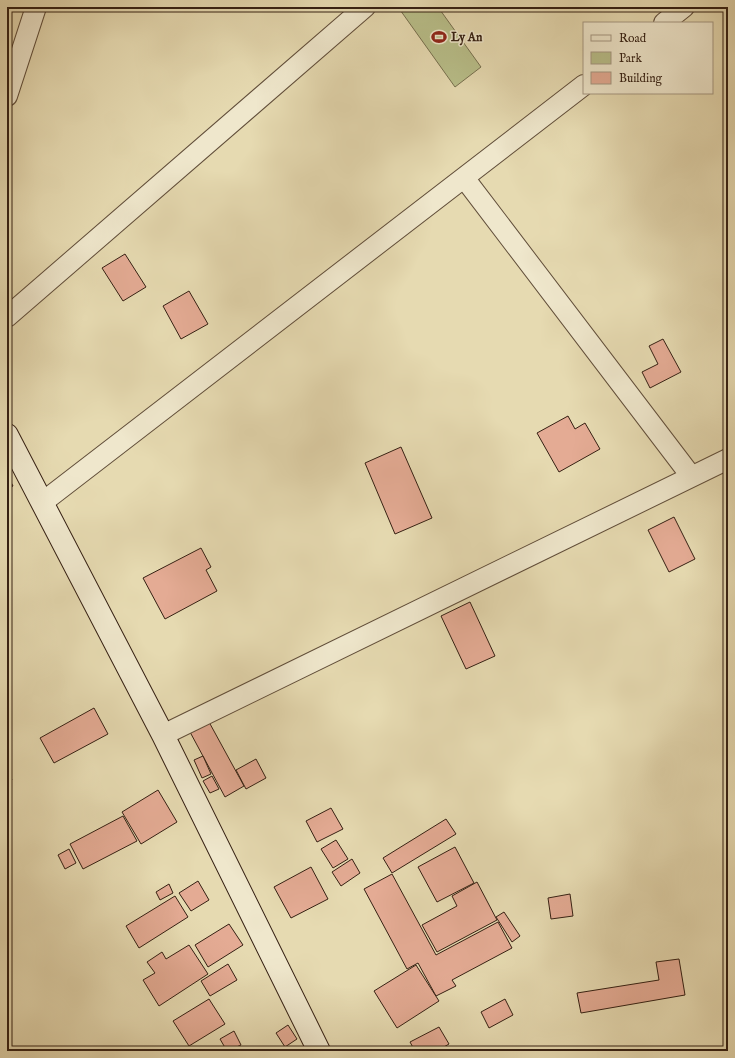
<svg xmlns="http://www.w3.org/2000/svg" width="735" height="1058" viewBox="0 0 735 1058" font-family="'IM FELL English',serif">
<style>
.green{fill:#b8be89;stroke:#766f4e}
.building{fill:#e4ab94;stroke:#352013}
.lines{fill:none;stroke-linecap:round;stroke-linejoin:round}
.minor-casing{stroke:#614e3a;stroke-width:22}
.secondary-casing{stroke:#352013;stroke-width:24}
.minor{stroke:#efe7cc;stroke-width:20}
.secondary{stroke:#efe7cc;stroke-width:22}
.labels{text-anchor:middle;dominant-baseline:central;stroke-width:3;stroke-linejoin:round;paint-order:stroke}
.poi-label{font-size:12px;font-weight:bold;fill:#352013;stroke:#efe7cc;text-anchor:start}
</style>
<rect width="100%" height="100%" fill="#e6dab1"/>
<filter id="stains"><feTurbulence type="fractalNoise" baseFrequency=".005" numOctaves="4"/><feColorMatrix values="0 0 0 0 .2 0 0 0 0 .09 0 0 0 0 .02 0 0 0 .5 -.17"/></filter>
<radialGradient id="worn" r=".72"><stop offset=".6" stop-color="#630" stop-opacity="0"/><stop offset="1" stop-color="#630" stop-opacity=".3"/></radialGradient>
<path class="green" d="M 398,7 L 438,7 L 481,67 L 455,87 Z"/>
<g class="building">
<path d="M 125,254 L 146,287 L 123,301 L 102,268 Z"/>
<path d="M 189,291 L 208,324 L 181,339 L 163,306 Z"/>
<path d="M 663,339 L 681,372 L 650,388 L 642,372 L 658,364 L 649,346 Z"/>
<path d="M 568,416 L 575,429 L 585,423 L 600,449 L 559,472 L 537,433 Z"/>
<path d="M 401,447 L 432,518 L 395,534 L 365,463 Z"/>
<path d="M 7,475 L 13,486 L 7,489 Z"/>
<path d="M 674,517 L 695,559 L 669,572 L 648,530 Z"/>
<path d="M 201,548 L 211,567 L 206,570 L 217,591 L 165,619 L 143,578 Z"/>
<path d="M 470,602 L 495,656 L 466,669 L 441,616 Z"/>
<path d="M 94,708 L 108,734 L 54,763 L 40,738 Z"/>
<path d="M 209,722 L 244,786 L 225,797 L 190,732 Z"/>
<path d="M 203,756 L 211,774 L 202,778 L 194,760 Z"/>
<path d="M 256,759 L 266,778 L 246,789 L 236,770 Z"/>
<path d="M 7,771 L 12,780 L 7,782 Z"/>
<path d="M 212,776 L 219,789 L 210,793 L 203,781 Z"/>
<path d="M 158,790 L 177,822 L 141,844 L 122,812 Z"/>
<path d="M 331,808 L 343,829 L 317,842 L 306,821 Z"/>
<path d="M 123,816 L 137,841 L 83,869 L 70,844 Z"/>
<path d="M 446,819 L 456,834 L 392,873 L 383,858 Z"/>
<path d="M 336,840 L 348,859 L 333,868 L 321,849 Z"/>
<path d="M 455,847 L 474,883 L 437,902 L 418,867 Z"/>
<path d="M 69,849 L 76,863 L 65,869 L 58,855 Z"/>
<path d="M 352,859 L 360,873 L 341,886 L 332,872 Z"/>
<path d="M 311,867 L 328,899 L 291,918 L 274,887 Z"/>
<path d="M 392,874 L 436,955 L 498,922 L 512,948 L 452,980 L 456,986 L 436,996 L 418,963 L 407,969 L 364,889 Z"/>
<path d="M 198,881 L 209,900 L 191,911 L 179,893 Z"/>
<path d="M 477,882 L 497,920 L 437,952 L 422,925 L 457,906 L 452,896 Z"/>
<path d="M 169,884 L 173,893 L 160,900 L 156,892 Z"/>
<path d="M 570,894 L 573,916 L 551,919 L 548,898 Z"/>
<path d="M 175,896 L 188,917 L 139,948 L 126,926 Z"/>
<path d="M 504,912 L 520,936 L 512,942 L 496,917 Z"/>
<path d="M 229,924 L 243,945 L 208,967 L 195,945 Z"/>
<path d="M 189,945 L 208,974 L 159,1006 L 143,980 L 155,973 L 147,962 L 162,952 L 166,959 Z"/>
<path d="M 679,959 L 685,995 L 581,1013 L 577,993 L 659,980 L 656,962 Z"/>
<path d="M 228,964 L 237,980 L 210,996 L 201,981 Z"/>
<path d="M 416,965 L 439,1001 L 397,1028 L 374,991 Z"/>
<path d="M 209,999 L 225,1024 L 189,1046 L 173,1021 Z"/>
<path d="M 505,999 L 513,1015 L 489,1028 L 481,1012 Z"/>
<path d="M 288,1025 L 297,1039 L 285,1047 L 276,1033 Z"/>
<path d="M 439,1027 L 449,1044 L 437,1051 L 415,1051 L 410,1042 Z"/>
<path d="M 234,1031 L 241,1045 L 227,1051 L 220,1039 Z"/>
</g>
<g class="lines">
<g class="minor-casing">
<g id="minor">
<path d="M 664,23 L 684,7"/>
<path d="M 7,96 L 36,7"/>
<path d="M 465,179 L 691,476"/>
<path d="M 7,317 L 365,7"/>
<path d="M 43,502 L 584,85"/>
<path d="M 163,735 L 728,459"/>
</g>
</g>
<g class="secondary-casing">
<path id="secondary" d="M 7,435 L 163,735 L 319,1051"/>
</g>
<use href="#minor" class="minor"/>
<use href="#secondary" class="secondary"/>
</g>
<defs>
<g id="stadium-bare" transform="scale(1.2)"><path d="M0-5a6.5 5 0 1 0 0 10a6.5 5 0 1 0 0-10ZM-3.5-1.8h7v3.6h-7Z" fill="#8f2418" stroke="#efe7cc" stroke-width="2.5" paint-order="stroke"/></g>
</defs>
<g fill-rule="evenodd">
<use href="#stadium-bare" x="439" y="37"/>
</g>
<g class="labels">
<g class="poi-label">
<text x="451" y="37">Ly An</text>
</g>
</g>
<rect width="735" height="1058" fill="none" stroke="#e6dab1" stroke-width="24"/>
<rect x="8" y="8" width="719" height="1042" fill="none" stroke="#352013" stroke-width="2"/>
<rect x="12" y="12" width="711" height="1034" fill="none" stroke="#352013"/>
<rect x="583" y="22" width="130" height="72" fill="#efe7cc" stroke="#a59782"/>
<rect x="591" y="35" width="20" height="6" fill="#efe7cc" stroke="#a59782"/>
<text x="619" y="42" font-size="12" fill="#352013">Road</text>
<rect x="591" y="52" width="20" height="12" fill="#b8be89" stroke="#a59782"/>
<text x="619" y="62" font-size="12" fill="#352013">Park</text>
<rect x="591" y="72" width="20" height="12" fill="#e4ab94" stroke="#a59782"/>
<text x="619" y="82" font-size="12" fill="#352013">Building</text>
<rect width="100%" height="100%" filter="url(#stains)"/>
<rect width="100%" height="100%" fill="url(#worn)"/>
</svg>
